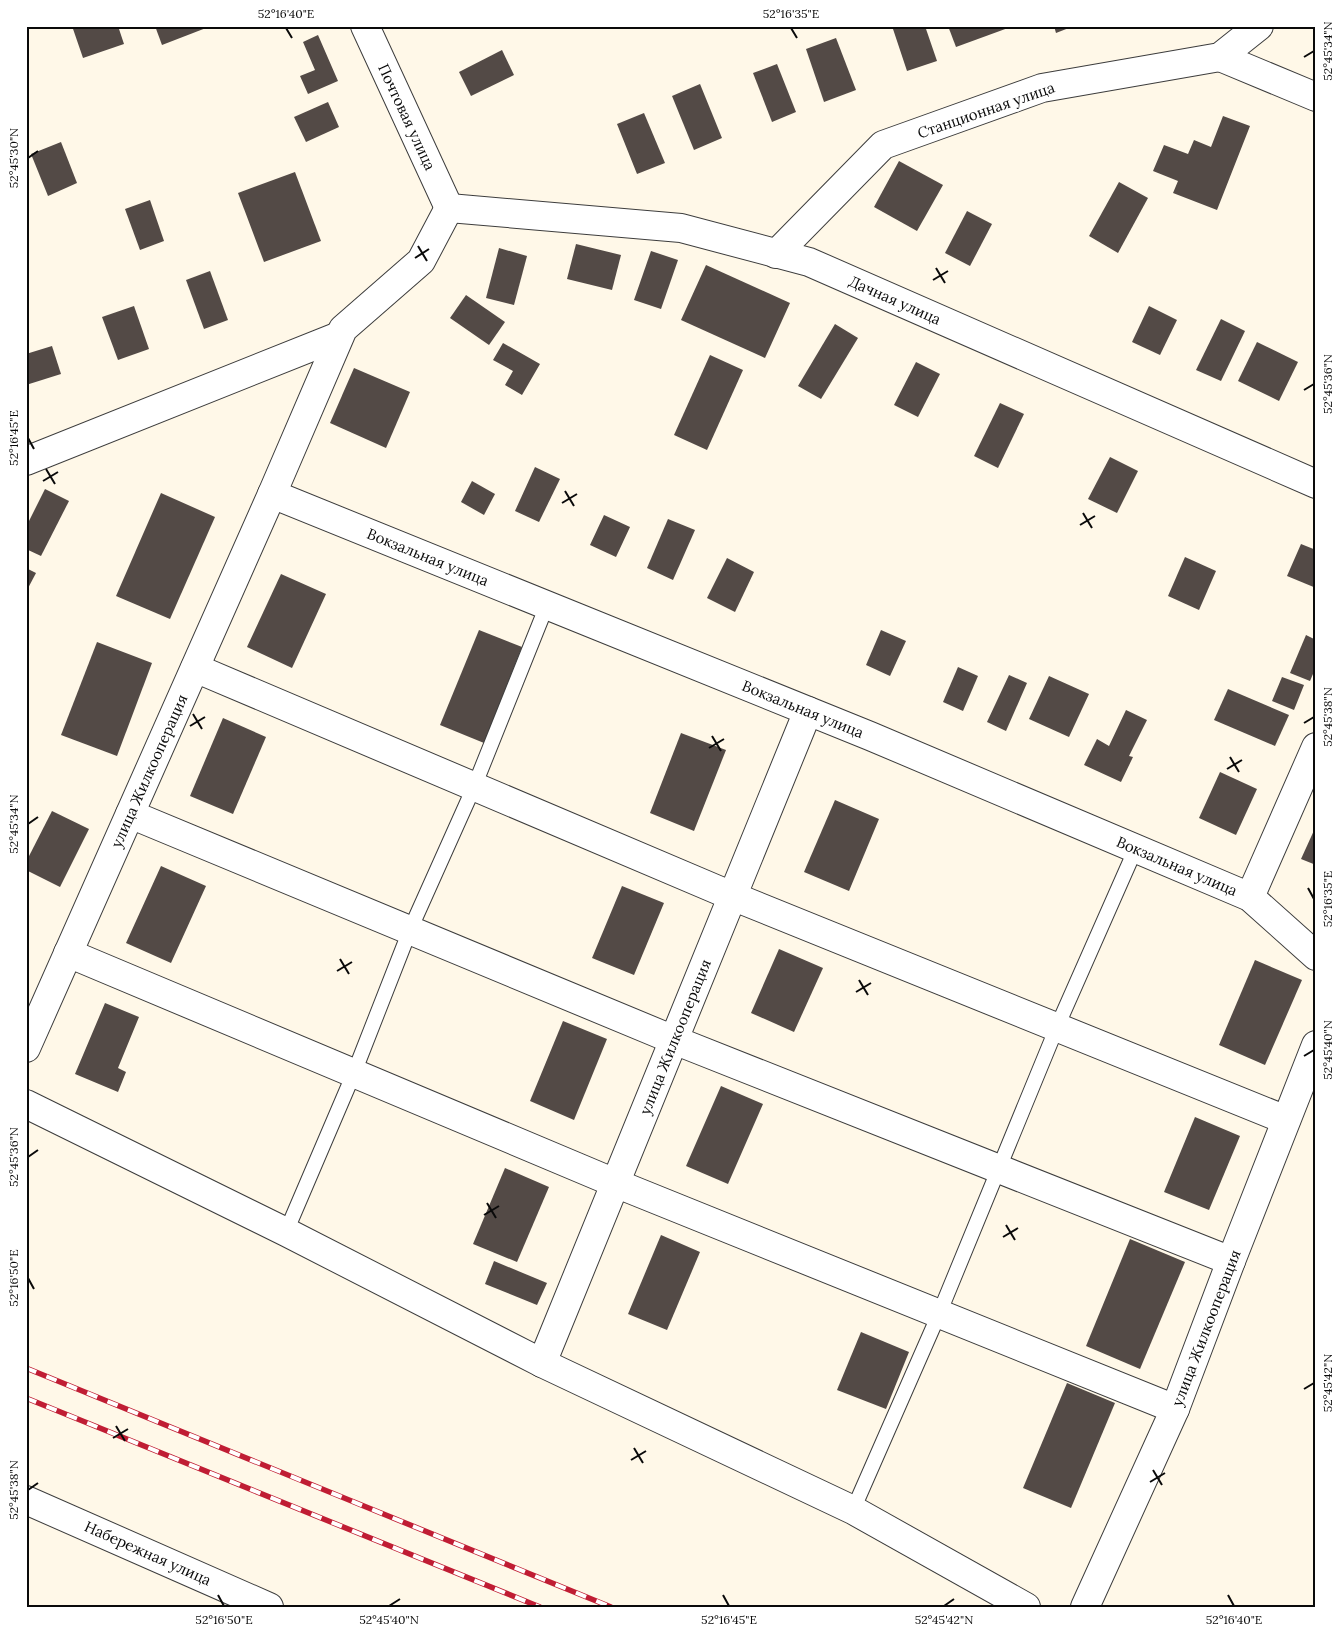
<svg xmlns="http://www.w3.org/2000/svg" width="1342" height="1633" viewBox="0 0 1342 1633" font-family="Lora,serif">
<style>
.building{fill:#534a46}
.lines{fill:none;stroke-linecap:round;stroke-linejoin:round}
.lane-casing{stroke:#3d3d3d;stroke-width:16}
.street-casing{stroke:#3d3d3d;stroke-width:30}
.lane{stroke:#fff;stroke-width:14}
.street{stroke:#fff;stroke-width:28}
.rail-casing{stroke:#c01d34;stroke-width:5.5}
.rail{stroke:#fff;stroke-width:4;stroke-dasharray:11;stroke-linecap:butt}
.ticks{fill:none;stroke:#0a0a0a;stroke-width:2}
.labels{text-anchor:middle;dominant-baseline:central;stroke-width:5;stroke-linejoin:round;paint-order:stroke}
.street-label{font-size:15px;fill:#0a0a0a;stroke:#fff}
.neatline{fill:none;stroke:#0a0a0a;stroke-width:2}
.ticks-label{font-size:12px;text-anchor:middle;fill:#0a0a0a}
</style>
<rect width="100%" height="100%" fill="#fff8e8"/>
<g class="building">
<path d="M 72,26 L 118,26 L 124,44 L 83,58 Z"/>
<path d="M 155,26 L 205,26 L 206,28 L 162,45 Z"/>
<path d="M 892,26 L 925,26 L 937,61 L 907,71 Z"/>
<path d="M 948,26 L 1008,26 L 1008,28 L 956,47 Z"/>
<path d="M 1054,26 L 1074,26 L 1056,33 Z"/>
<path d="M 318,35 L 338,81 L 308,94 L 300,76 L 315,70 L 303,42 Z"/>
<path d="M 836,38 L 856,90 L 824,102 L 806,49 Z"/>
<path d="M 502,50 L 514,75 L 471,96 L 459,72 Z"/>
<path d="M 777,64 L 796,112 L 772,122 L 753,73 Z"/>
<path d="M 700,84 L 722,138 L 694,150 L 672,96 Z"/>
<path d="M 328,102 L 339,127 L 306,142 L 294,117 Z"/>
<path d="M 644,113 L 665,163 L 637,174 L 617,124 Z"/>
<path d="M 1223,116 L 1250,126 L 1217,210 L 1173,193 L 1178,181 L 1153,171 L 1164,145 L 1188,154 L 1194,140 L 1211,147 Z"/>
<path d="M 61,142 L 77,183 L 48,196 L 31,154 Z"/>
<path d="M 899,161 L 943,185 L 917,231 L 874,207 Z"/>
<path d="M 295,172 L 321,241 L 264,262 L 238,193 Z"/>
<path d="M 1119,182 L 1148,198 L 1118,253 L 1089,236 Z"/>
<path d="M 150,200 L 164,241 L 140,250 L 125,209 Z"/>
<path d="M 967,211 L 992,224 L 970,266 L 945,253 Z"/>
<path d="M 576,244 L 621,255 L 612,290 L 567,279 Z"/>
<path d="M 499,248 L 527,256 L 514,305 L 486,298 Z"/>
<path d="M 651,251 L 678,260 L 661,309 L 634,300 Z"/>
<path d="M 706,265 L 790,303 L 765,358 L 681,320 Z"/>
<path d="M 210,271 L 228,320 L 204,329 L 186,280 Z"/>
<path d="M 466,295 L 505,322 L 489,345 L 450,318 Z"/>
<path d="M 134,306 L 149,349 L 118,360 L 102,317 Z"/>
<path d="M 1149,306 L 1177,320 L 1160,355 L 1132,342 Z"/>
<path d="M 1221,319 L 1245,331 L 1221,381 L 1196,370 Z"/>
<path d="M 835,324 L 858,338 L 821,399 L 798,386 Z"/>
<path d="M 1257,342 L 1298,362 L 1279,401 L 1238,381 Z"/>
<path d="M 503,343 L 540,364 L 522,395 L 505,385 L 513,371 L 493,360 Z"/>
<path d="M 52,346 L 61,374 L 26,385 L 26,354 Z"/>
<path d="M 710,355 L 743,370 L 707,450 L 674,435 Z"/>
<path d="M 916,362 L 940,374 L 918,417 L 894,405 Z"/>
<path d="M 354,368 L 410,392 L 386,448 L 330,423 Z"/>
<path d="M 1000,403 L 1024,414 L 998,468 L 974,456 Z"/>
<path d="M 1110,457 L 1138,471 L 1117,513 L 1088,499 Z"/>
<path d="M 535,467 L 560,479 L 539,522 L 515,511 Z"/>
<path d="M 472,481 L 495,494 L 484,515 L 461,502 Z"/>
<path d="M 45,489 L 69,501 L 41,556 L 26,549 L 26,527 Z"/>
<path d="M 161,493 L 215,517 L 170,619 L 116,596 Z"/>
<path d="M 604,515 L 630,527 L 616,557 L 590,545 Z"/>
<path d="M 668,519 L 695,530 L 673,580 L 647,568 Z"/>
<path d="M 1301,544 L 1316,550 L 1316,588 L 1287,576 Z"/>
<path d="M 1185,557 L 1216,571 L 1199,610 L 1168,596 Z"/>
<path d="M 727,558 L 754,572 L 735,612 L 707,598 Z"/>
<path d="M 26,568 L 36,573 L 26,592 Z"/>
<path d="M 281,574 L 326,594 L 292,668 L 247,647 Z"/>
<path d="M 479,630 L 522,647 L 484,743 L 440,725 Z"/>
<path d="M 881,630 L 906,641 L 890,676 L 866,665 Z"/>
<path d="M 1306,635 L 1316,640 L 1316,667 L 1310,681 L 1290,673 Z"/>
<path d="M 97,642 L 152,663 L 117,756 L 61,735 Z"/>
<path d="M 958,667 L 978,676 L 963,711 L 943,702 Z"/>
<path d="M 1009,675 L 1027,683 L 1006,731 L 987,722 Z"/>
<path d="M 1049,676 L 1089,694 L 1069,737 L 1029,719 Z"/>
<path d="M 1282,677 L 1304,685 L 1294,710 L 1272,701 Z"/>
<path d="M 1228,689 L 1289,715 L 1275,746 L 1214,720 Z"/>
<path d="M 1126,710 L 1147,720 L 1129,756 L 1133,757 L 1121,782 L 1084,765 L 1097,739 L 1109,746 Z"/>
<path d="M 223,718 L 266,737 L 233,814 L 190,796 Z"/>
<path d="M 681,733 L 726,750 L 694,831 L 650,813 Z"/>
<path d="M 1220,772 L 1257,789 L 1236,835 L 1199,818 Z"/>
<path d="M 835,800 L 879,819 L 849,891 L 804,872 Z"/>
<path d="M 52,811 L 89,829 L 60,887 L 26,870 L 26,862 Z"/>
<path d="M 1316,826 L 1316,865 L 1301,859 Z"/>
<path d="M 161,866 L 206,886 L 171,963 L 126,943 Z"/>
<path d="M 622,886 L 664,903 L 634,975 L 592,958 Z"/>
<path d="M 779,949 L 823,968 L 794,1032 L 751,1013 Z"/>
<path d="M 1255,960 L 1302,980 L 1265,1065 L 1219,1045 Z"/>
<path d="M 105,1003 L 139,1017 L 118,1068 L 126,1072 L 118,1092 L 75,1074 Z"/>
<path d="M 563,1021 L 607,1039 L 574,1120 L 530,1101 Z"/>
<path d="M 721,1086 L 763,1104 L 728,1184 L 686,1166 Z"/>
<path d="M 1195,1117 L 1240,1136 L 1209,1210 L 1164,1192 Z"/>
<path d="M 505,1168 L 549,1187 L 517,1262 L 473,1244 Z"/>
<path d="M 661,1235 L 700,1252 L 667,1330 L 628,1314 Z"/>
<path d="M 1130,1239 L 1185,1262 L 1140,1369 L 1086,1346 Z"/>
<path d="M 494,1261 L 547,1283 L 537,1305 L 485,1284 Z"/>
<path d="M 861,1332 L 909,1352 L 886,1409 L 837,1390 Z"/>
<path d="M 1067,1383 L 1115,1403 L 1071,1508 L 1023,1488 Z"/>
</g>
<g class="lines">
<g class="lane-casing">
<g id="lane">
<path d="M 286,1232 L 354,1073 L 410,930 L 474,787 L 547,605"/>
<path d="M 853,1510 L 939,1314 L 1057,1027 L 1136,848"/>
</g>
</g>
<g class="street-casing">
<g id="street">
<path d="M 365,26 L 449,208"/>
<path d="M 1220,57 L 1316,97"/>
<path d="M 449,208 L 681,228 L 809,262 L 1316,484"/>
<path d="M 776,254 L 883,145 L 1042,88 L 1220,57 L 1259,26"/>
<path d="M 26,461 L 339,336"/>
<path d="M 272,494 L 870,736 L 1250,897 L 1316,956"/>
<path d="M 195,668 L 732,896 L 1286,1120"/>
<path d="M 130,814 L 674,1040 L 1231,1261"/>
<path d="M 1250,897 L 1316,747"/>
<path d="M 68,953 L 615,1183 L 1175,1409"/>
<path d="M 26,1048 L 272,494 L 343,329 L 421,261 L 449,208"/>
<path d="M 26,1104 L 286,1232 L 542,1363 L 853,1510 L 1026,1607"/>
<path d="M 542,1363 L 808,711"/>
<path d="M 26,1500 L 269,1607"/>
<path d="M 1085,1607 L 1175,1409 L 1231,1261 L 1316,1045"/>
</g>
</g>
<use href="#lane" class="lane"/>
<use href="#street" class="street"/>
<g class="rail-casing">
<g id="rail">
<path d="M 26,1368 L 611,1607"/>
<path d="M 26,1398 L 540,1607"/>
</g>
</g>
<use href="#rail" class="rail"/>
</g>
<path class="ticks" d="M 286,28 L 292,38M 791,28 L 797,38M 1304,57 L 1314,51M 28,158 L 38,151M 418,246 L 427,261M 415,258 L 429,249M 936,268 L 945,283M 933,280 L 948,271M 1304,390 L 1314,384M 28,438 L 34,449M 46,469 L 55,484M 43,481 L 58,472M 565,491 L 574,506M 562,503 L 577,494M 1083,513 L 1092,528M 1080,525 L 1095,516M 193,714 L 202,729M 1304,723 L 1314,717M 190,726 L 205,717M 712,736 L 721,751M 709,748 L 724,739M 1230,757 L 1239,772M 1227,769 L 1242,760M 28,824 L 38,817M 1308,888 L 1314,899M 340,959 L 349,974M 337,971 L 352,962M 859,980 L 868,995M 856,992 L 871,983M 1304,1056 L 1314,1050M 28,1157 L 38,1150M 487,1203 L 496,1218M 484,1215 L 499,1206M 1006,1225 L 1015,1240M 1003,1237 L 1018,1228M 28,1278 L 34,1289M 1304,1389 L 1314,1383M 116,1426 L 125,1441M 113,1438 L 128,1429M 634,1448 L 643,1463M 631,1460 L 646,1451M 1153,1470 L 1162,1485M 1150,1482 L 1165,1473M 28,1490 L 38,1483M 218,1595 L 224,1606M 723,1595 L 729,1606M 1228,1595 L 1234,1606M 389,1606 L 400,1599M 944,1606 L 954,1599"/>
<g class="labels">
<g class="street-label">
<text transform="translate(986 110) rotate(-19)">Станционная улица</text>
<text transform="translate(407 117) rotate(65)">Почтовая улица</text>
<text transform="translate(895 300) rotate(24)">Дачная улица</text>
<text transform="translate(428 557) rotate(22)">Вокзальная улица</text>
<text transform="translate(803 709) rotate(22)">Вокзальная улица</text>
<text transform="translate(149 771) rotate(-66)">улица Жилкооперация</text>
<text transform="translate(1177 866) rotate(23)">Вокзальная улица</text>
<text transform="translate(675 1037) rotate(-68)">улица Жилкооперация</text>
<text transform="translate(1206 1328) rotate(-69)">улица Жилкооперация</text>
<text transform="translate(148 1553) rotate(24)">Набережная улица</text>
</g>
</g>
<rect width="1342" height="1633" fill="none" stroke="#ffffff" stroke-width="55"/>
<rect x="28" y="28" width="1286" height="1578" class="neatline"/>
<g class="ticks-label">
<text x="286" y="18">52°16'40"E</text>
<text x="791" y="18">52°16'35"E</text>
<text transform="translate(1328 51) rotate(-90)" y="4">52°45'34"N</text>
<text transform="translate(14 158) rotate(-90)" y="4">52°45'30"N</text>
<text transform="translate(1328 384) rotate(-90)" y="4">52°45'36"N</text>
<text transform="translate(14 438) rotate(-90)" y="4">52°16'45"E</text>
<text transform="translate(1328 717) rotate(-90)" y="4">52°45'38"N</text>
<text transform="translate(14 824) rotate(-90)" y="4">52°45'34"N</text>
<text transform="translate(1328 899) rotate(-90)" y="4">52°16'35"E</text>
<text transform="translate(1328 1050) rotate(-90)" y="4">52°45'40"N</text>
<text transform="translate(14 1157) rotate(-90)" y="4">52°45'36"N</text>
<text transform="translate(14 1278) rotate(-90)" y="4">52°16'50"E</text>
<text transform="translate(1328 1383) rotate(-90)" y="4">52°45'42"N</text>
<text transform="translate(14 1490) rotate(-90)" y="4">52°45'38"N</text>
<text x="224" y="1624">52°16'50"E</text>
<text x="389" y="1624">52°45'40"N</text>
<text x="729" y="1624">52°16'45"E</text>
<text x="944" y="1624">52°45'42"N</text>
<text x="1234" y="1624">52°16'40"E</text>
</g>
</svg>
